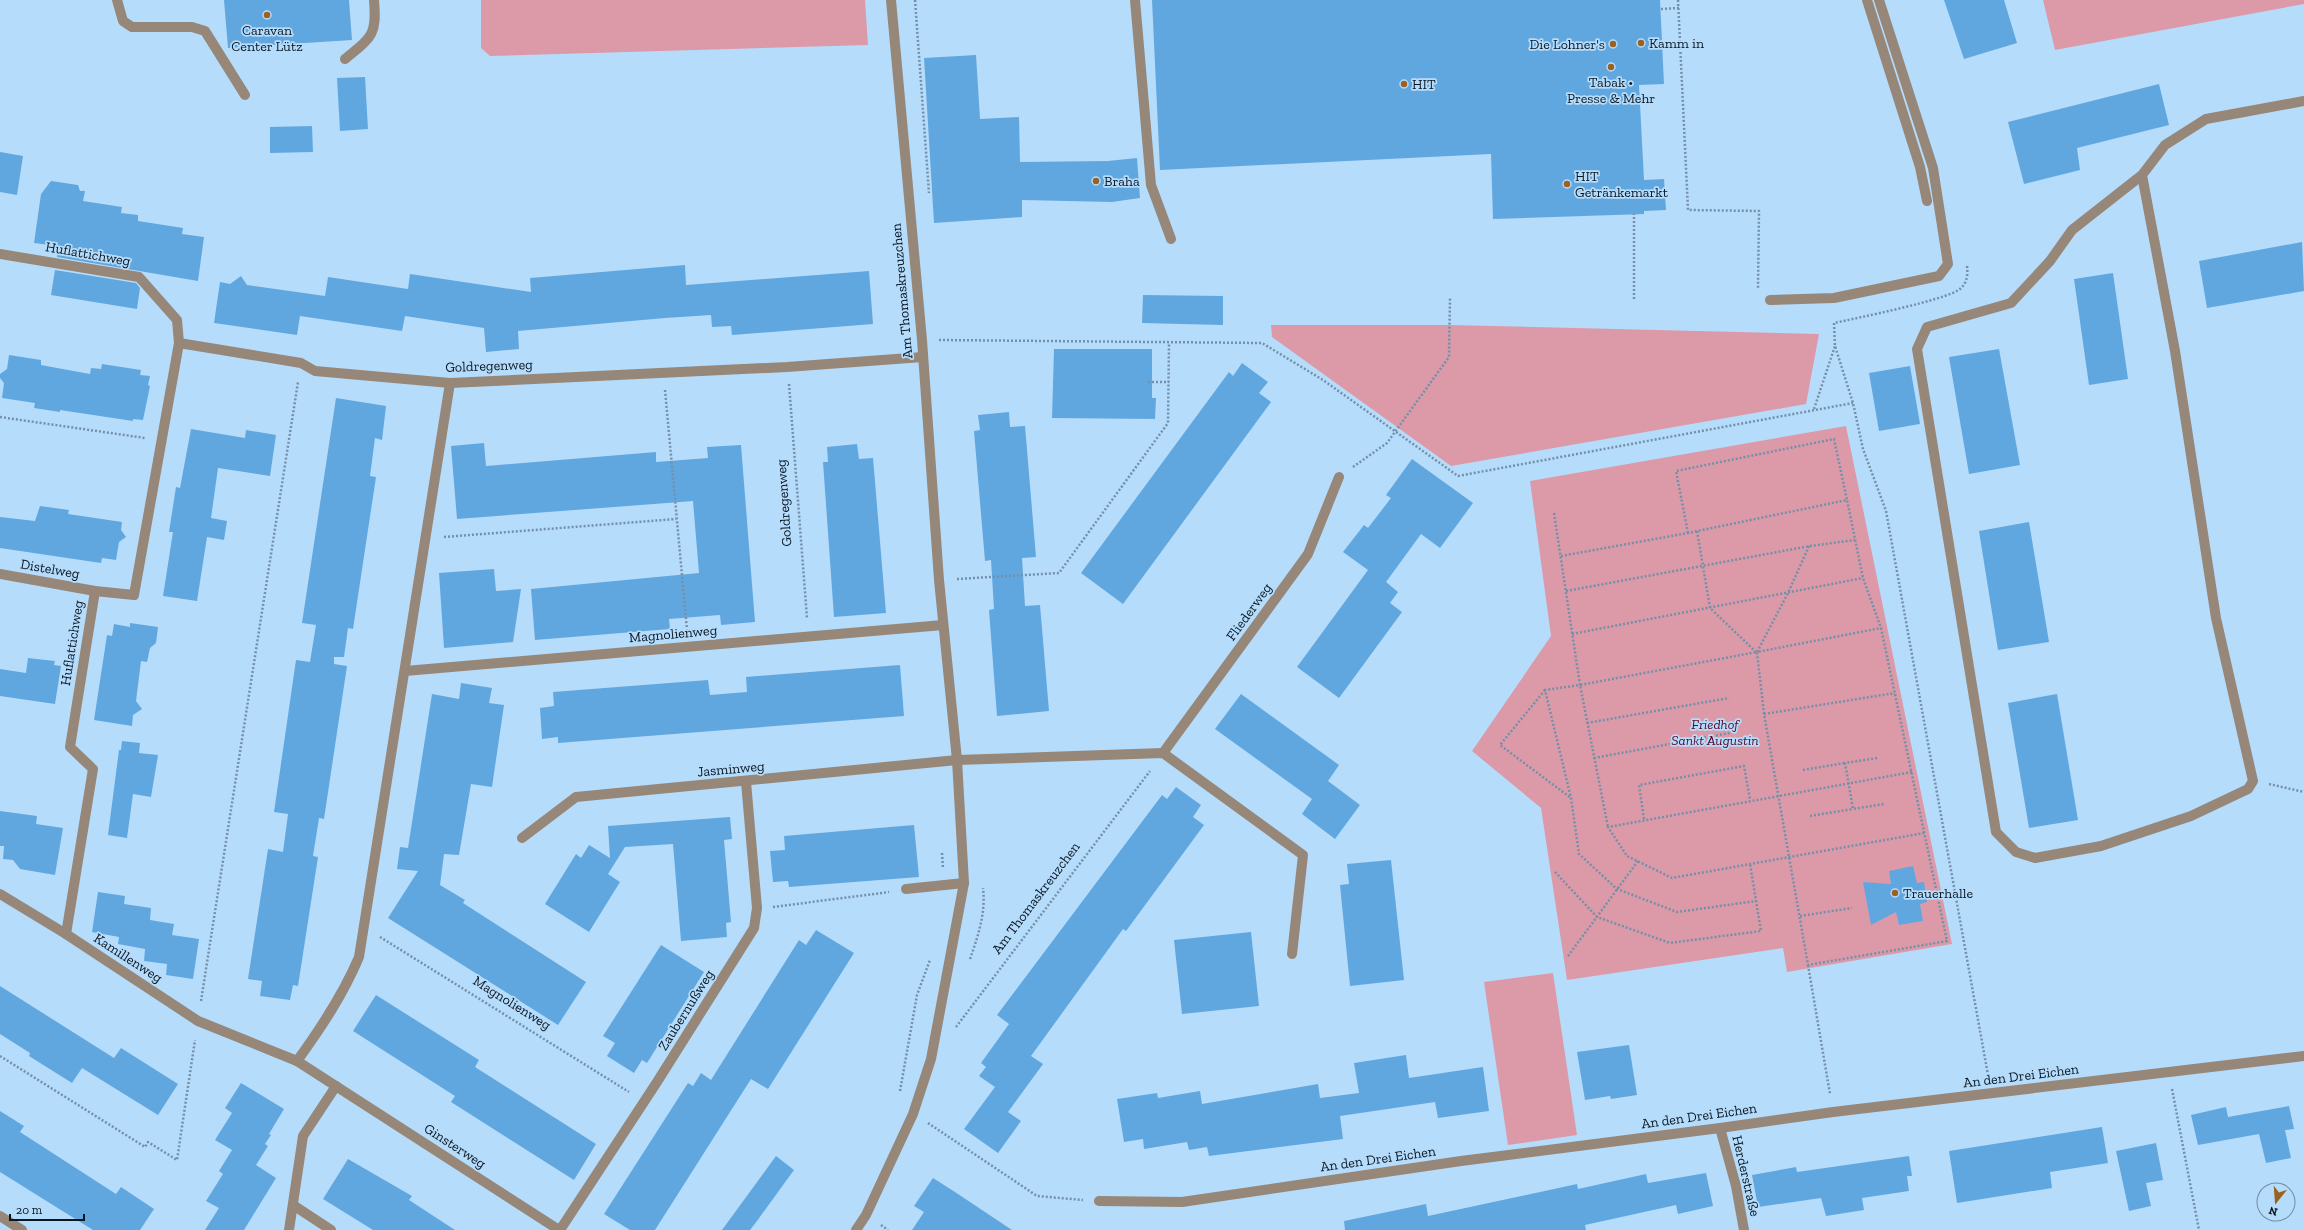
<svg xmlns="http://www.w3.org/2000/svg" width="2304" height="1230" viewBox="0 0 2304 1230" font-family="'Zilla Slab',serif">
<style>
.green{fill:#dc9aa9}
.building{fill:#61a7df}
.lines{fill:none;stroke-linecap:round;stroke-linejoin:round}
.path{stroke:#7490a8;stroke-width:2.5;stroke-dasharray:2 2;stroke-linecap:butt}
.minor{stroke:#968779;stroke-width:10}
.poi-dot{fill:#9b6120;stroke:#b6dcfc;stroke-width:1.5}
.labels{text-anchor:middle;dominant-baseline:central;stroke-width:3.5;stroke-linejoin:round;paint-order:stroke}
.poi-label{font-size:14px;fill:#081621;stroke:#b6dcfc;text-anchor:start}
.street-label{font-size:14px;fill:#081621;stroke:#b6dcfc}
.park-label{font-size:14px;font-style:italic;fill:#560726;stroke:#b6dcfc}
</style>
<rect width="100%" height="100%" fill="#b6dcfc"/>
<g class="green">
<path d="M 481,0 L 865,0 L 868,45 L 490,56 L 481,48 Z"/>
<path d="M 2043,0 L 2304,0 L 2304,4 L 2055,50 Z"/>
<path d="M 1271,325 L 1450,325 L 1819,334 L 1806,404 L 1451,466 L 1272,337 Z"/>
<path d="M 1846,426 L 1952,944 L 1787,972 L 1783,948 L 1567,980 L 1541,808 L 1472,751 L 1551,636 L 1530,481 Z"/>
<path d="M 1553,973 L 1577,1135 L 1508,1145 L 1484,982 Z"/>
</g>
<g class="building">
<path d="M 224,0 L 349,0 L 352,40 L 228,48 Z"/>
<path d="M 1152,0 L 1660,0 L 1664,84 L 1639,85 L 1644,180 L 1664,179 L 1666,210 L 1644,211 L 1644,214 L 1493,219 L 1491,154 L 1160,170 Z"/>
<path d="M 1944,0 L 2004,0 L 2017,43 L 1964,59 Z"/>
<path d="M 976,55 L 980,119 L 1019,117 L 1020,162 L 1108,161 L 1137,158 L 1140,198 L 1112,202 L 1022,200 L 1022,217 L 934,223 L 924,58 Z"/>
<path d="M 365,77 L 368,129 L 340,131 L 337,78 Z"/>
<path d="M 2159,84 L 2169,125 L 2077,148 L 2080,170 L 2024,184 L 2008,122 Z"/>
<path d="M 312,126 L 313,152 L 270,153 L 270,127 Z"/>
<path d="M 0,152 L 23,156 L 17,195 L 0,192 Z"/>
<path d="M 51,181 L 78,185 L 80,191 L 85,191 L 83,201 L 122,207 L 121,213 L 138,215 L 138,221 L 183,228 L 182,234 L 204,237 L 198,281 L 57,257 L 58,246 L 34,243 L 41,194 Z"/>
<path d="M 2302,242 L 2304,291 L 2207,308 L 2199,261 Z"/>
<path d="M 685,265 L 686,285 L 869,271 L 873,324 L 732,335 L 731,326 L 712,327 L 711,315 L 665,318 L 518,331 L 519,349 L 486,352 L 484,328 L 405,316 L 402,331 L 300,316 L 297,335 L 214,323 L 220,282 L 230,284 L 241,276 L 247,285 L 325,296 L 328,277 L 408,289 L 410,274 L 531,292 L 530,278 Z"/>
<path d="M 55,270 L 136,283 L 140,288 L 137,309 L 51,295 Z"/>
<path d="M 2113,273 L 2128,379 L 2089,385 L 2074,279 Z"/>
<path d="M 1143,295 L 1223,296 L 1223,325 L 1142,323 Z"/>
<path d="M 1054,349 L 1152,349 L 1152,398 L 1156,398 L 1155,419 L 1052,418 Z"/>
<path d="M 1999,349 L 2020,465 L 1969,474 L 1949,357 Z"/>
<path d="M 9,355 L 41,360 L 41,365 L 90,374 L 91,368 L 101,369 L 102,364 L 141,370 L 140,375 L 150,376 L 148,385 L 150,386 L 143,420 L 133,419 L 133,421 L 60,410 L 60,412 L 34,408 L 35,403 L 2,398 L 4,383 L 0,378 L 0,374 L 7,369 Z"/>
<path d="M 1242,363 L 1268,382 L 1259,393 L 1271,402 L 1123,604 L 1081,573 L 1229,372 L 1233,376 Z"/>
<path d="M 1910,366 L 1920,424 L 1879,431 L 1869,373 Z"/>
<path d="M 336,398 L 386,406 L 382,440 L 375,438 L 370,476 L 376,477 L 353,629 L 348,628 L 344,657 L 334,657 L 334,664 L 347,666 L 324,819 L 319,818 L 313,856 L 318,857 L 298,986 L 293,985 L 290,1000 L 260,996 L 262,981 L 248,979 L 268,849 L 283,852 L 288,814 L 274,812 L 296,660 L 310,662 L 316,625 L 302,623 Z"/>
<path d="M 1009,412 L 1010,427 L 1025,426 L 1036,557 L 1022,558 L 1025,606 L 1040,605 L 1049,711 L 997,716 L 989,610 L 994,609 L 991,560 L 985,561 L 974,431 L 980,430 L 978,415 Z"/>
<path d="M 191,429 L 245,438 L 246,430 L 276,435 L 270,476 L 218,468 L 211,518 L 227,521 L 224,540 L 207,537 L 197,601 L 163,596 L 173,532 L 169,532 L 176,487 L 180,488 Z"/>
<path d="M 484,443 L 486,466 L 656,452 L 656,462 L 708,458 L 707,447 L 741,445 L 755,622 L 721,625 L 720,615 L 669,619 L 670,629 L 535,640 L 531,589 L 699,573 L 693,501 L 457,519 L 451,446 Z"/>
<path d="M 857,444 L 859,459 L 873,458 L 886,613 L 834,617 L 823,462 L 828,462 L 827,447 Z"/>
<path d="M 1412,459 L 1473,503 L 1440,548 L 1421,534 L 1386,582 L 1398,592 L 1390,603 L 1402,612 L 1339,698 L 1297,667 L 1368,570 L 1343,552 L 1364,525 L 1368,528 L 1391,498 L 1386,495 Z"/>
<path d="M 40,506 L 69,510 L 68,514 L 122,522 L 121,530 L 126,537 L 119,542 L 116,560 L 102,558 L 101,563 L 0,548 L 0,517 L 35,521 Z"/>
<path d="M 2029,522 L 2049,642 L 1998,650 L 1979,531 Z"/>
<path d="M 494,569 L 496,591 L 521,589 L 513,642 L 444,648 L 439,573 Z"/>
<path d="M 130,623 L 158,627 L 156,643 L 150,648 L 147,662 L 141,661 L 136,701 L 142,709 L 133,715 L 132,726 L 94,720 L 107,635 L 112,636 L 114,624 L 130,627 Z"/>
<path d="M 28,658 L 55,661 L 54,665 L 61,666 L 55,704 L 0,696 L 0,669 L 26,673 Z"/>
<path d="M 900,665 L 904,716 L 558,743 L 558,737 L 542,739 L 540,708 L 554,706 L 553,692 L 708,680 L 710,695 L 747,692 L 746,677 Z"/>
<path d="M 461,683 L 492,688 L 489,703 L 504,705 L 492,787 L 471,784 L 459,855 L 444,854 L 440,885 L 465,900 L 463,903 L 586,982 L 558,1025 L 388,918 L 418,871 L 397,869 L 400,847 L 408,848 L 432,694 L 459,699 Z"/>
<path d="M 1241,694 L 1339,765 L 1328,781 L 1360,805 L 1335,839 L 1302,814 L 1312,799 L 1215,729 Z"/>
<path d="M 2057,694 L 2078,820 L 2029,828 L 2008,703 Z"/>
<path d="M 122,741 L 140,743 L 139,753 L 158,755 L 151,797 L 133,794 L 127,838 L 108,835 L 119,750 L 121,750 Z"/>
<path d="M 1176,787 L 1201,805 L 1193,817 L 1204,825 L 1126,931 L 1123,929 L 1031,1056 L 1043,1064 L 1008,1112 L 1021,1121 L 998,1153 L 964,1129 L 995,1087 L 979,1076 L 986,1067 L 981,1063 L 1009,1024 L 997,1015 L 1162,795 L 1167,799 Z"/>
<path d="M 0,811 L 37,816 L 36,824 L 63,828 L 55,875 L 20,869 L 13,860 L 3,859 L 4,846 L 0,846 Z"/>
<path d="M 730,817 L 732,839 L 724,840 L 731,922 L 726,923 L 727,937 L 681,941 L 673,844 L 625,847 L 608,874 L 620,882 L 589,932 L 545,904 L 576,854 L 581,858 L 589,845 L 610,858 L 608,826 Z"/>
<path d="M 914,825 L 919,877 L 789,887 L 788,881 L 773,882 L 770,851 L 785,850 L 784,836 Z"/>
<path d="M 1391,860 L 1404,980 L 1350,986 L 1340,885 L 1349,884 L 1347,864 Z"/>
<path d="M 1913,866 L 1917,883 L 1924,882 L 1927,902 L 1920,904 L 1923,921 L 1899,925 L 1896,912 L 1871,925 L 1863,882 L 1891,884 L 1889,871 Z"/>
<path d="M 98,892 L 125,896 L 124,904 L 151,908 L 150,920 L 174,924 L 172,935 L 199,939 L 193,979 L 166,975 L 167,964 L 144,961 L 145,949 L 118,944 L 119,937 L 92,932 Z"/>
<path d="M 816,930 L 854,953 L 768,1089 L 751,1079 L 655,1230 L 630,1230 L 604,1214 L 688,1083 L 693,1086 L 701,1073 L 711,1080 L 799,940 L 806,945 Z"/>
<path d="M 1251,932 L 1259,1006 L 1182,1014 L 1174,940 Z"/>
<path d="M 661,945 L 704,972 L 647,1063 L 642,1060 L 634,1073 L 607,1056 L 615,1043 L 603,1036 Z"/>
<path d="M 0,986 L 114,1058 L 121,1048 L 178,1084 L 158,1115 L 82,1068 L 72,1083 L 29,1056 L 30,1053 L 0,1034 Z"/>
<path d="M 376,995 L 479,1060 L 475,1067 L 596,1144 L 574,1180 L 451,1102 L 455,1096 L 353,1031 Z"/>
<path d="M 1629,1045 L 1637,1095 L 1611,1099 L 1610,1096 L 1585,1100 L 1577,1052 Z"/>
<path d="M 1406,1055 L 1409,1078 L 1483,1067 L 1489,1111 L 1438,1118 L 1435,1102 L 1340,1116 L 1343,1139 L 1209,1156 L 1207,1147 L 1189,1150 L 1187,1142 L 1144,1149 L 1143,1139 L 1124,1142 L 1117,1099 L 1157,1093 L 1158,1098 L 1200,1091 L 1202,1104 L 1318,1084 L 1320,1098 L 1359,1093 L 1354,1063 Z"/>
<path d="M 241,1083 L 284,1109 L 269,1134 L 271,1135 L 265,1144 L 268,1146 L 256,1165 L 276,1178 L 244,1230 L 205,1230 L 219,1208 L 206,1201 L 223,1174 L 219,1171 L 232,1150 L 215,1140 L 232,1113 L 225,1108 Z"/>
<path d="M 2289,1106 L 2294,1129 L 2285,1130 L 2291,1158 L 2266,1163 L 2259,1134 L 2198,1145 L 2191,1115 L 2226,1107 L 2228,1117 Z"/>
<path d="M 0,1111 L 24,1126 L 20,1132 L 116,1194 L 121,1187 L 154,1209 L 140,1230 L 93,1230 L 0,1172 Z"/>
<path d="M 2102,1127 L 2108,1163 L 2050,1172 L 2052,1188 L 1957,1203 L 1949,1151 Z"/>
<path d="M 2156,1143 L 2163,1180 L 2146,1183 L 2151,1206 L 2129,1211 L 2116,1151 Z"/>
<path d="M 776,1156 L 794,1170 L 757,1221 L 750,1230 L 722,1230 Z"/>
<path d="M 1909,1156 L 1912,1176 L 1907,1176 L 1909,1191 L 1862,1198 L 1864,1210 L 1826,1216 L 1821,1198 L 1758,1207 L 1752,1175 L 1796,1167 L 1797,1172 Z"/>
<path d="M 348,1159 L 412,1196 L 409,1200 L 455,1230 L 373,1230 L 323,1199 Z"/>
<path d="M 1706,1173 L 1713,1206 L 1678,1214 L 1676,1205 L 1585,1225 L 1586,1230 L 1345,1230 L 1344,1221 L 1426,1204 L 1428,1216 L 1577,1184 L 1578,1189 L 1646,1174 L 1648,1183 Z"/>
<path d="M 933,1178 L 955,1192 L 1012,1230 L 912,1230 L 924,1212 L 914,1206 Z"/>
</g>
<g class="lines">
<g class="path">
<path d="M 915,0 L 929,193"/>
<path d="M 1678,0 L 1688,210 L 1759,211 L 1758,288"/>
<path d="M 1661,9 L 1679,8"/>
<path d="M 1967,266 C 1968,275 1967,283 1960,289 C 1946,300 1857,318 1834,323 L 1835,346 L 1853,403 L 1863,449 L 1886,511 L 1988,1075"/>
<path d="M 1634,299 L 1634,214"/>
<path d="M 939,340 L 1262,343 L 1323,380 L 1458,476 L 1853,403"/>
<path d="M 1148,382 L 1169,382"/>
<path d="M 789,384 L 807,618"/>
<path d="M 665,390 L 687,630"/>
<path d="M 1814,409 L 1835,346"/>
<path d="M 0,417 L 145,438"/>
<path d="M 1353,467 L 1387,443 L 1449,357 L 1450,298"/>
<path d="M 1554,513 L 1580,685 L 1545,690 L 1571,798 L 1579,854 L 1617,889 L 1677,912 L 1756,901"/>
<path d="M 1697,531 L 1710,608 L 1756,652"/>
<path d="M 1688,533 L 1676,471 L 1834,439 L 1847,500"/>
<path d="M 444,537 L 676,519"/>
<path d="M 1809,546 L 1788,593 L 1757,652 L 1881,628"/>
<path d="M 1561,556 L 1688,533 L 1847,500 L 1863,578 L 1881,628 L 1947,941 L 1808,965 L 1764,714 L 1757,652 L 1580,685 L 1608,827"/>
<path d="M 957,579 L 1059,573 L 1168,423 L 1169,344"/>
<path d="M 1566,591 L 1810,546 L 1855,540"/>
<path d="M 1572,634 L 1863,578"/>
<path d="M 1545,690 L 1500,745 L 1571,798"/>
<path d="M 1764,714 L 1895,693"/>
<path d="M 1587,723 L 1729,698"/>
<path d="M 1594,758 L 1735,732"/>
<path d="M 1877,758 L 1845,763 L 1853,809 L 1884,804"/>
<path d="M 1803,770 L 1845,763"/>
<path d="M 1912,772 L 1608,827 L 1627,856 L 1672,878 L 1924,833"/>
<path d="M 2269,784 L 2304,792"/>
<path d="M 1810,816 L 1853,809"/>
<path d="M 1644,819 L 1639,785 L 1744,766 L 1750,800"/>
<path d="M 942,853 L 943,868"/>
<path d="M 1555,872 L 1597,917 L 1670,943 L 1761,931 L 1750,864"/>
<path d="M 773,907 L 889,892"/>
<path d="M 1800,916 L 1852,908"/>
<path d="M 380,937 L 629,1092"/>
<path d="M 1568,956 L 1638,861"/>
<path d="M 970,959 C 978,936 986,913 983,888"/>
<path d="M 1808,965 L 1830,1094"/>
<path d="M 201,1001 L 298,382"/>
<path d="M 956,1027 L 1150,771"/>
<path d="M 0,1056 L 145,1147 L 148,1142 L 177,1160 L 195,1040"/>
<path d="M 2172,1089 L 2199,1230"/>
<path d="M 900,1091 L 917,995 L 930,960"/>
<path d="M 928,1123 L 1037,1196 L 1083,1200"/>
<path d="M 881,1225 L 888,1230"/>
</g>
<g class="minor">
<path d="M 117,0 L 123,21 L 132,27 L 192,27 L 205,31 L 245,95"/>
<path d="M 1135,0 L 1151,185 L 1171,239"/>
<path d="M 1867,0 L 1920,167 L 1927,201"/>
<path d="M 345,59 C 372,37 377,35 374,0"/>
<path d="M 2142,175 L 2175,351 L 2216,618 L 2253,781 L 2248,789 L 2191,816 L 2101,846 L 2035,858 L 2016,852 L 1996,832 L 1917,349 L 1927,327 L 2011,303 L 2050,261 L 2072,230 L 2142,175 L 2165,145 L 2206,119 L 2304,101"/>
<path d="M 0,254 L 139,277 L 177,320 L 179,343 L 134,595 L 95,591 L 70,747 L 93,769 L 66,934"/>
<path d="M 1770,300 L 1834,298 L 1939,276 L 1948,264 L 1933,168 L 1879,0"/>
<path d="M 179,343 L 301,363 L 315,371 L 450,383 L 787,367 L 923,357"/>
<path d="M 0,574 L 95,591"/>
<path d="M 405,671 L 943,625"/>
<path d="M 1163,753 L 1308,554 L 1339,477"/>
<path d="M 522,838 L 576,797 L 957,760 L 1163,753 L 1303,855 L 1292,954"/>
<path d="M 906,889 L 964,883"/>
<path d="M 0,894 L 66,934 L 198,1021 L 297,1061 L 559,1230"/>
<path d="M 297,1061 C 321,1028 343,995 359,957 L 450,383"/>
<path d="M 1720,1128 L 1736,1186 L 1744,1230"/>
<path d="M 1099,1201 L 1182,1202 L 1461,1161 L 1720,1128 L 1833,1112 L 2304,1056"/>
<path d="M 293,1205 L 331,1230"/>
<path d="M 0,1216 L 22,1230"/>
<path d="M 289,1230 L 303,1136 L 336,1086"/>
<path d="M 560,1230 L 657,1082 L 754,928 L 757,908 L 746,782"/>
<path d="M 856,1230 L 866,1215 L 913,1114 L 931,1059 L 964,883 L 957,760 L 939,580 L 922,340 L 891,0"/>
</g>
</g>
<g class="poi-dot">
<circle cx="267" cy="15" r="4"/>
<circle cx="1641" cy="43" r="4"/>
<circle cx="1613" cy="44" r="4"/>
<circle cx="1611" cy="67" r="4"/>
<circle cx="1404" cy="84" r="4"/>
<circle cx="1096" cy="181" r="4"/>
<circle cx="1567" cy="184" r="4"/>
<circle cx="1895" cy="893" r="4"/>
</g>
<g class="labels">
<g class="poi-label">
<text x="267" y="30" text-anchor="middle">Caravan<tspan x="267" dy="16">Center Lütz</tspan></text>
<text x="1649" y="43">Kamm in</text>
<text x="1605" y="44" text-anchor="end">Die Lohner's</text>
<text x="1611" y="82" text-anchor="middle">Tabak •<tspan x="1611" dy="16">Presse &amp; Mehr</tspan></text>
<text x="1412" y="84">HIT</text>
<text x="1575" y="176">HIT<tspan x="1575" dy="16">Getränkemarkt</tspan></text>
<text x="1104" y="181">Braha</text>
<text x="1903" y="893">Trauerhalle</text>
</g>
<g class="street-label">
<text transform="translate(88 254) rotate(10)">Huflattichweg</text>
<text transform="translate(902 291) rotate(-95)">Am Thomaskreuzchen</text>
<text transform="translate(489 366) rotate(-2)">Goldregenweg</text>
<text transform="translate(784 503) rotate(-94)">Goldregenweg</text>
<text transform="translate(50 569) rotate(10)">Distelweg</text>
<text transform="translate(1249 612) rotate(-54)">Fliederweg</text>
<text transform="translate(673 634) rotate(-5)">Magnolienweg</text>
<text transform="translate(72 643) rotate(-81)">Huflattichweg</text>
<text transform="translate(731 769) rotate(-5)">Jasminweg</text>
<text transform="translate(1036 898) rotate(-53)">Am Thomaskreuzchen</text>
<text transform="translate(128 958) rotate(33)">Kamillenweg</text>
<text transform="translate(512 1003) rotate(32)">Magnolienweg</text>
<text transform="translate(686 1010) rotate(-58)">Zaubernußweg</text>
<text transform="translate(2021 1076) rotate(-7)">An den Drei Eichen</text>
<text transform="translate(1699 1116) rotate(-8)">An den Drei Eichen</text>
<text transform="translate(455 1146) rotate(33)">Ginsterweg</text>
<text transform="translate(1378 1159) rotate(-8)">An den Drei Eichen</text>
<text transform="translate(1746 1176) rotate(77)">Herderstraße</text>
</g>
<g class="park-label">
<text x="1715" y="724">Friedhof<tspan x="1715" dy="16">Sankt Augustin</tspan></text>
</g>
</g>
<g transform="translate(2276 1202) rotate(197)"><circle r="19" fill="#b6dcfc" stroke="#708da4"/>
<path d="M0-3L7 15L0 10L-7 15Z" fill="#9b6120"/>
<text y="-6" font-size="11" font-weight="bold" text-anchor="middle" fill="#081621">N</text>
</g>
<path d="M10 1214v6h74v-6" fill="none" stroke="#081621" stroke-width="2"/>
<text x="16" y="1214" font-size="12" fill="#081621" stroke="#b6dcfc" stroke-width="3" paint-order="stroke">20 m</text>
</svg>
